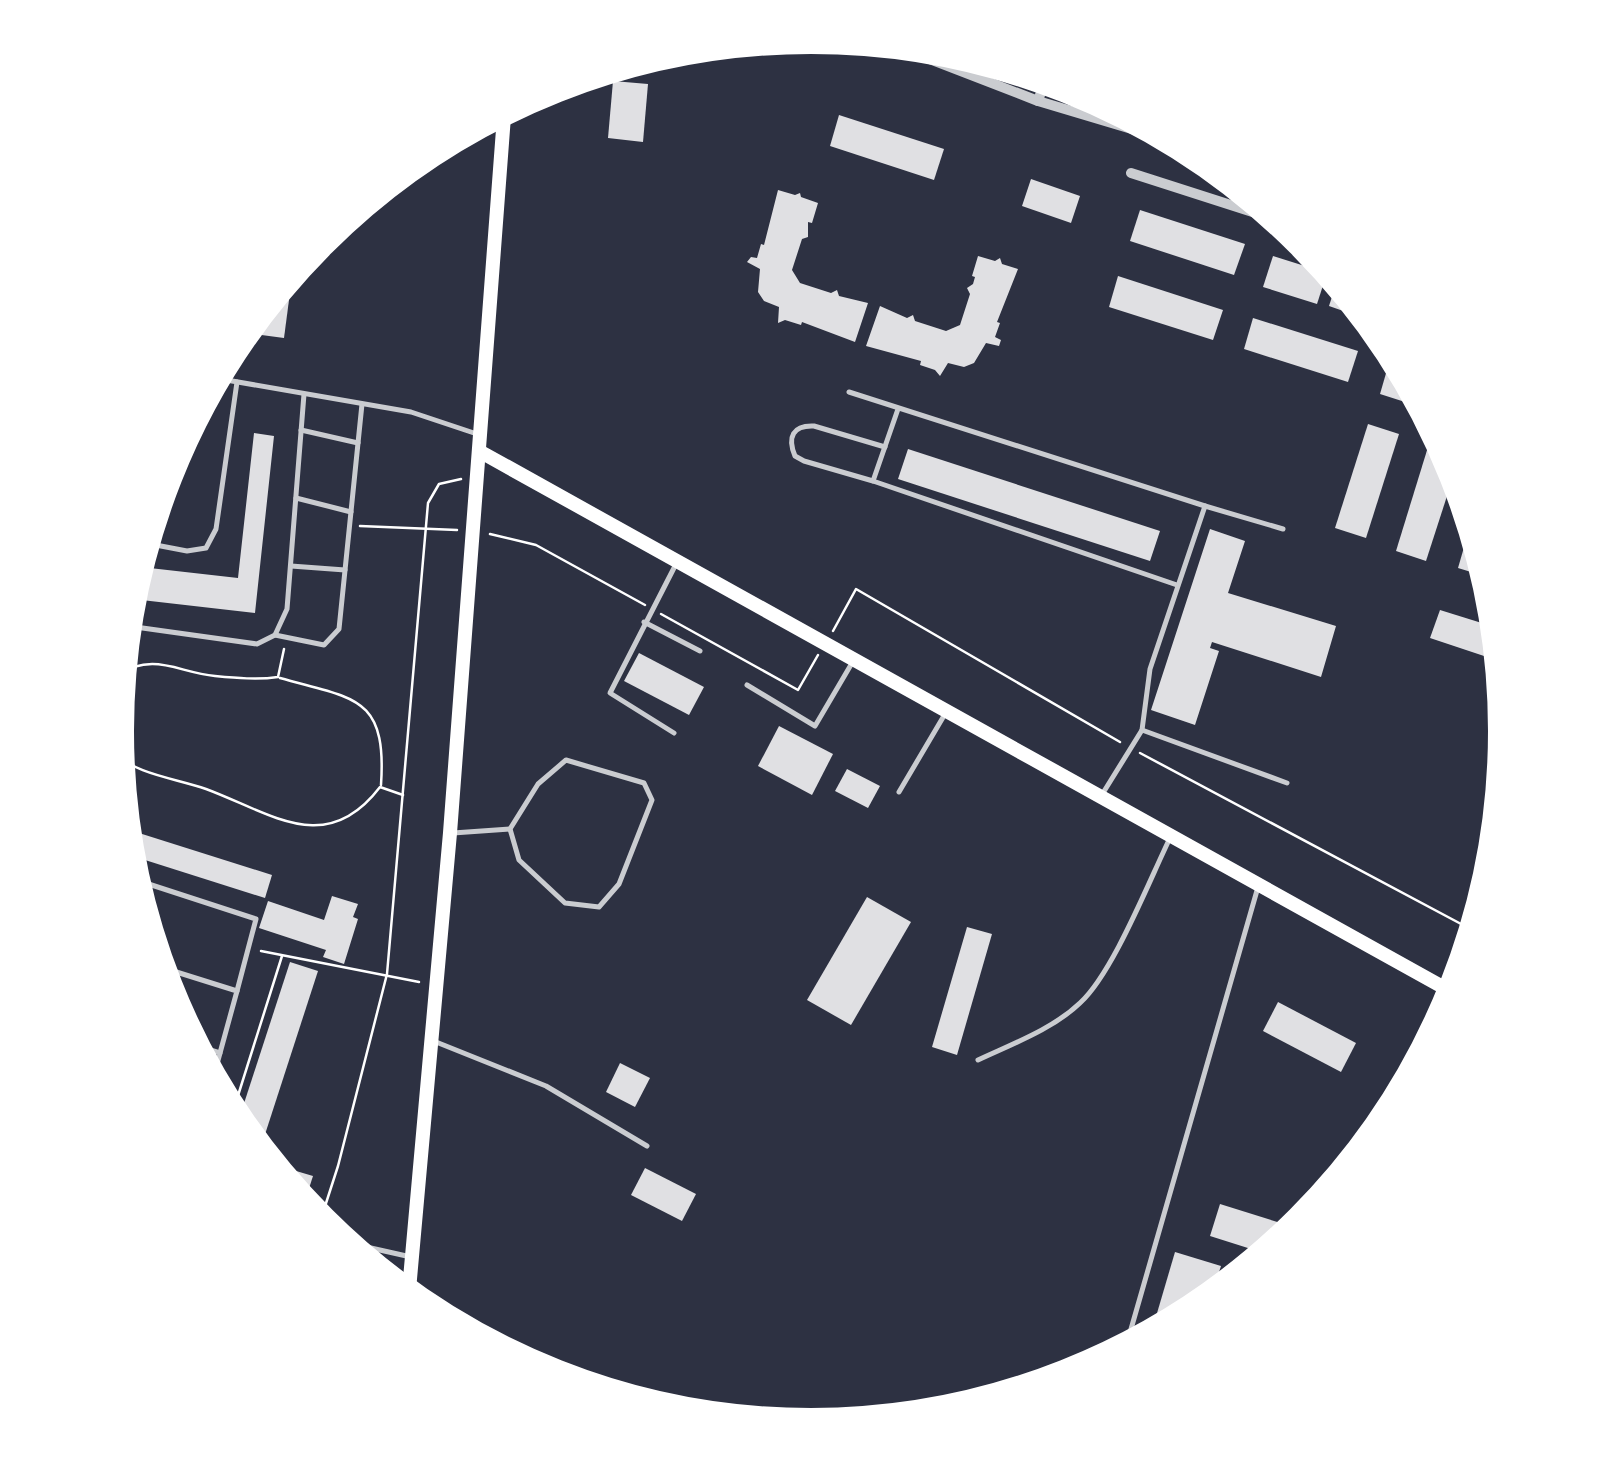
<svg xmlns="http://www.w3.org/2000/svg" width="1622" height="1461" viewBox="0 0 1622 1461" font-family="'Open Sans',sans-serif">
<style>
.building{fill:#e0e0e3}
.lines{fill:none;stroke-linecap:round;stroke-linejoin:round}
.path{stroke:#fff;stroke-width:2.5}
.service{stroke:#caccd0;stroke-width:5}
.minor{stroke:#caccd0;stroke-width:10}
.secondary{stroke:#fff;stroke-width:14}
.rim{fill:none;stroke:#fff;stroke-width:12}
</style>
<rect width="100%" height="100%" fill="#2d3142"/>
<g class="building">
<path d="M 613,81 L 648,84 L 643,142 L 608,138 Z"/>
<path d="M 839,115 L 944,149 L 934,180 L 830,146 Z"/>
<path d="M 1031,179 L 1080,196 L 1071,223 L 1022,206 Z"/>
<path d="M 778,190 L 795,195 L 800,193 L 801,197 L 818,203 L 812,223 L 808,222 L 808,237 L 802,239 L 792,270 L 800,283 L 831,293 L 837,290 L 839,296 L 868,303 L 855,342 L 802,322 L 801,325 L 785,320 L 778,323 L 779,307 L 764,301 L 758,292 L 760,269 L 747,262 L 751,257 L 757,258 L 761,244 L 764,245 Z"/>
<path d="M 1140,210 L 1245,244 L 1234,275 L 1130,241 Z"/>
<path d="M 978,256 L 995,261 L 1000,258 L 1002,264 L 1018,269 L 997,322 L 1000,323 L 995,337 L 1001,340 L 999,346 L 986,343 L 974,363 L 964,367 L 948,363 L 940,376 L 935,370 L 920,365 L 921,361 L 866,346 L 880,306 L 907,318 L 913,315 L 915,321 L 946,331 L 960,325 L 970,294 L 967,288 L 973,284 L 975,277 L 972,276 Z"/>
<path d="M 1273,256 L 1327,273 L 1317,304 L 1263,287 Z"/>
<path d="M 294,262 L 284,338 L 254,334 L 258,306 Z"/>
<path d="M 1339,275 L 1378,323 L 1329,306 Z"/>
<path d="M 1118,276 L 1223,310 L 1213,340 L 1109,307 Z"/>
<path d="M 1253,318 L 1358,351 L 1348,382 L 1244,349 Z"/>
<path d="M 1389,363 L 1408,369 L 1430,410 L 1380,394 Z"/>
<path d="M 1368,424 L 1399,434 L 1366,538 L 1335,528 Z"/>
<path d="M 254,433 L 274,436 L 255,613 L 124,598 L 132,566 L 238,578 Z"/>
<path d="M 1428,447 L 1454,455 L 1458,462 L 1426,561 L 1396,551 Z"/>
<path d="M 908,449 L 1160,531 L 1150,561 L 898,479 Z"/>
<path d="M 1210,529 L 1245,541 L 1228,593 L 1336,626 L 1321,677 L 1212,642 L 1210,648 L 1219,651 L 1195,725 L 1151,710 Z"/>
<path d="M 1467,537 L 1482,542 L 1494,579 L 1458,568 Z"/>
<path d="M 1440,610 L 1501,629 L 1505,663 L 1430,638 Z"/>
<path d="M 639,653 L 704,687 L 689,715 L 624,681 Z"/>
<path d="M 779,726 L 833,754 L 812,795 L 758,766 Z"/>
<path d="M 847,769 L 880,786 L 868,808 L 835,791 Z"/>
<path d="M 120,827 L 272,875 L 265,898 L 123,853 Z"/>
<path d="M 332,896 L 358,904 L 353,917 L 358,919 L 344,964 L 323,957 L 326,950 L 259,928 L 268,901 L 324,920 Z"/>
<path d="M 867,897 L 911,922 L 851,1025 L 807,1000 Z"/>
<path d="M 967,927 L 992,934 L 957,1055 L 932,1047 Z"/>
<path d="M 290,962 L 318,971 L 258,1156 L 236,1128 Z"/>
<path d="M 1278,1002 L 1356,1043 L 1341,1072 L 1263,1031 Z"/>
<path d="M 620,1063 L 650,1078 L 635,1107 L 606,1092 Z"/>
<path d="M 286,1168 L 313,1176 L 302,1210 L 281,1183 Z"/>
<path d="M 645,1168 L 696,1194 L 682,1221 L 631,1195 Z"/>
<path d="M 1220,1204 L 1287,1225 L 1279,1248 L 1270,1255 L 1210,1236 Z"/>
<path d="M 1175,1252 L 1221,1266 L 1208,1306 L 1176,1326 L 1155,1320 Z"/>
<path d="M 1235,1260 L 1257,1266 L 1225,1292 Z"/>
</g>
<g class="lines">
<g class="path">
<path d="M 360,526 L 457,530"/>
<path d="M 490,534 L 536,545 L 645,605"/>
<path d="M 661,614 L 798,690 L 818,655"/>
<path d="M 833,631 L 856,589 L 1120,742"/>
<path d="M 116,675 C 156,652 176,672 215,676 C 236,678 258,680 278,677 L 284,649"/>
<path d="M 280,678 C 354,699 387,695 381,785"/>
<path d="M 113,752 C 137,775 175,778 206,789 C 271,813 326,858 380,787 L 403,795"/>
<path d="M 1140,753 L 1478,933"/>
<path d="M 261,951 L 419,982"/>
<path d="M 230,1121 L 282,956"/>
<path d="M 318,1228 L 338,1166 L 387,974 L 428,503 L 439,484 L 461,479"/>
</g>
<g class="service">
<path d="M 209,377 L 411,412 L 477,434"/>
<path d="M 223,379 L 228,343"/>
<path d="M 849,392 L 1205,506"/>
<path d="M 898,409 L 873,481 L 1177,585"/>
<path d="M 301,430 L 358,443"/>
<path d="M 873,481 L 804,461 L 795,456 C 787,437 793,425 814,426 L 885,447"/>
<path d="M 296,498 L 351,512"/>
<path d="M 140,542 L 187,551 L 206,548 L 216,529 L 237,382"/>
<path d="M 291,566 L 345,570"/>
<path d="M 644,622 L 700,651"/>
<path d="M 121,625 L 257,644 L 275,635 L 287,609 L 304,394"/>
<path d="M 275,635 L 324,645 L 339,629 L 362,404"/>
<path d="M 747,685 L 815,726 L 852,663"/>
<path d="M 1142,730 L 1287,783"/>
<path d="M 674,733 L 610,693 L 676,564"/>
<path d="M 566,760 L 644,783 L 652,800 L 619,884 L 599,907 L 565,903 L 519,860 L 510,829 L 538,784 Z"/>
<path d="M 899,792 L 945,714"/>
<path d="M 1103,793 L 1142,730 L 1150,669 L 1205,506 L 1283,529"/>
<path d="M 453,833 L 510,829"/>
<path d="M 127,877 L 256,919 L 237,991"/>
<path d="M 154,965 L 237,991 L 220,1053"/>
<path d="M 436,1042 L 546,1086 L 647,1146"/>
<path d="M 188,1043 L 220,1053 L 211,1086"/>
<path d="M 978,1060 C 1012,1044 1053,1029 1080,1003 C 1113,973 1149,881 1170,838"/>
<path d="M 348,1252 L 351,1247 L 362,1246 L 411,1257"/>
<path d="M 1125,1350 L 1258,887"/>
</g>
<g class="minor">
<path d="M 832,32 L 922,56 L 1038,101 L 1202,150"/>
<path d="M 1038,101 L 1047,74"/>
<path d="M 1131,173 L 1296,226"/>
</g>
<g class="secondary">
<path d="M 479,451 L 1459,996"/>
<path d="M 408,1301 L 450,833 L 505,103"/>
</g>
</g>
<path d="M0 0H1622V1461H0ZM128 731a683 683 0 1 1 1366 0a683 683 0 1 1-1366 0Z" fill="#fff" fill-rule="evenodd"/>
<path class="rim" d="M128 731a683 683 0 1 1 1366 0a683 683 0 1 1-1366 0Z"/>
</svg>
